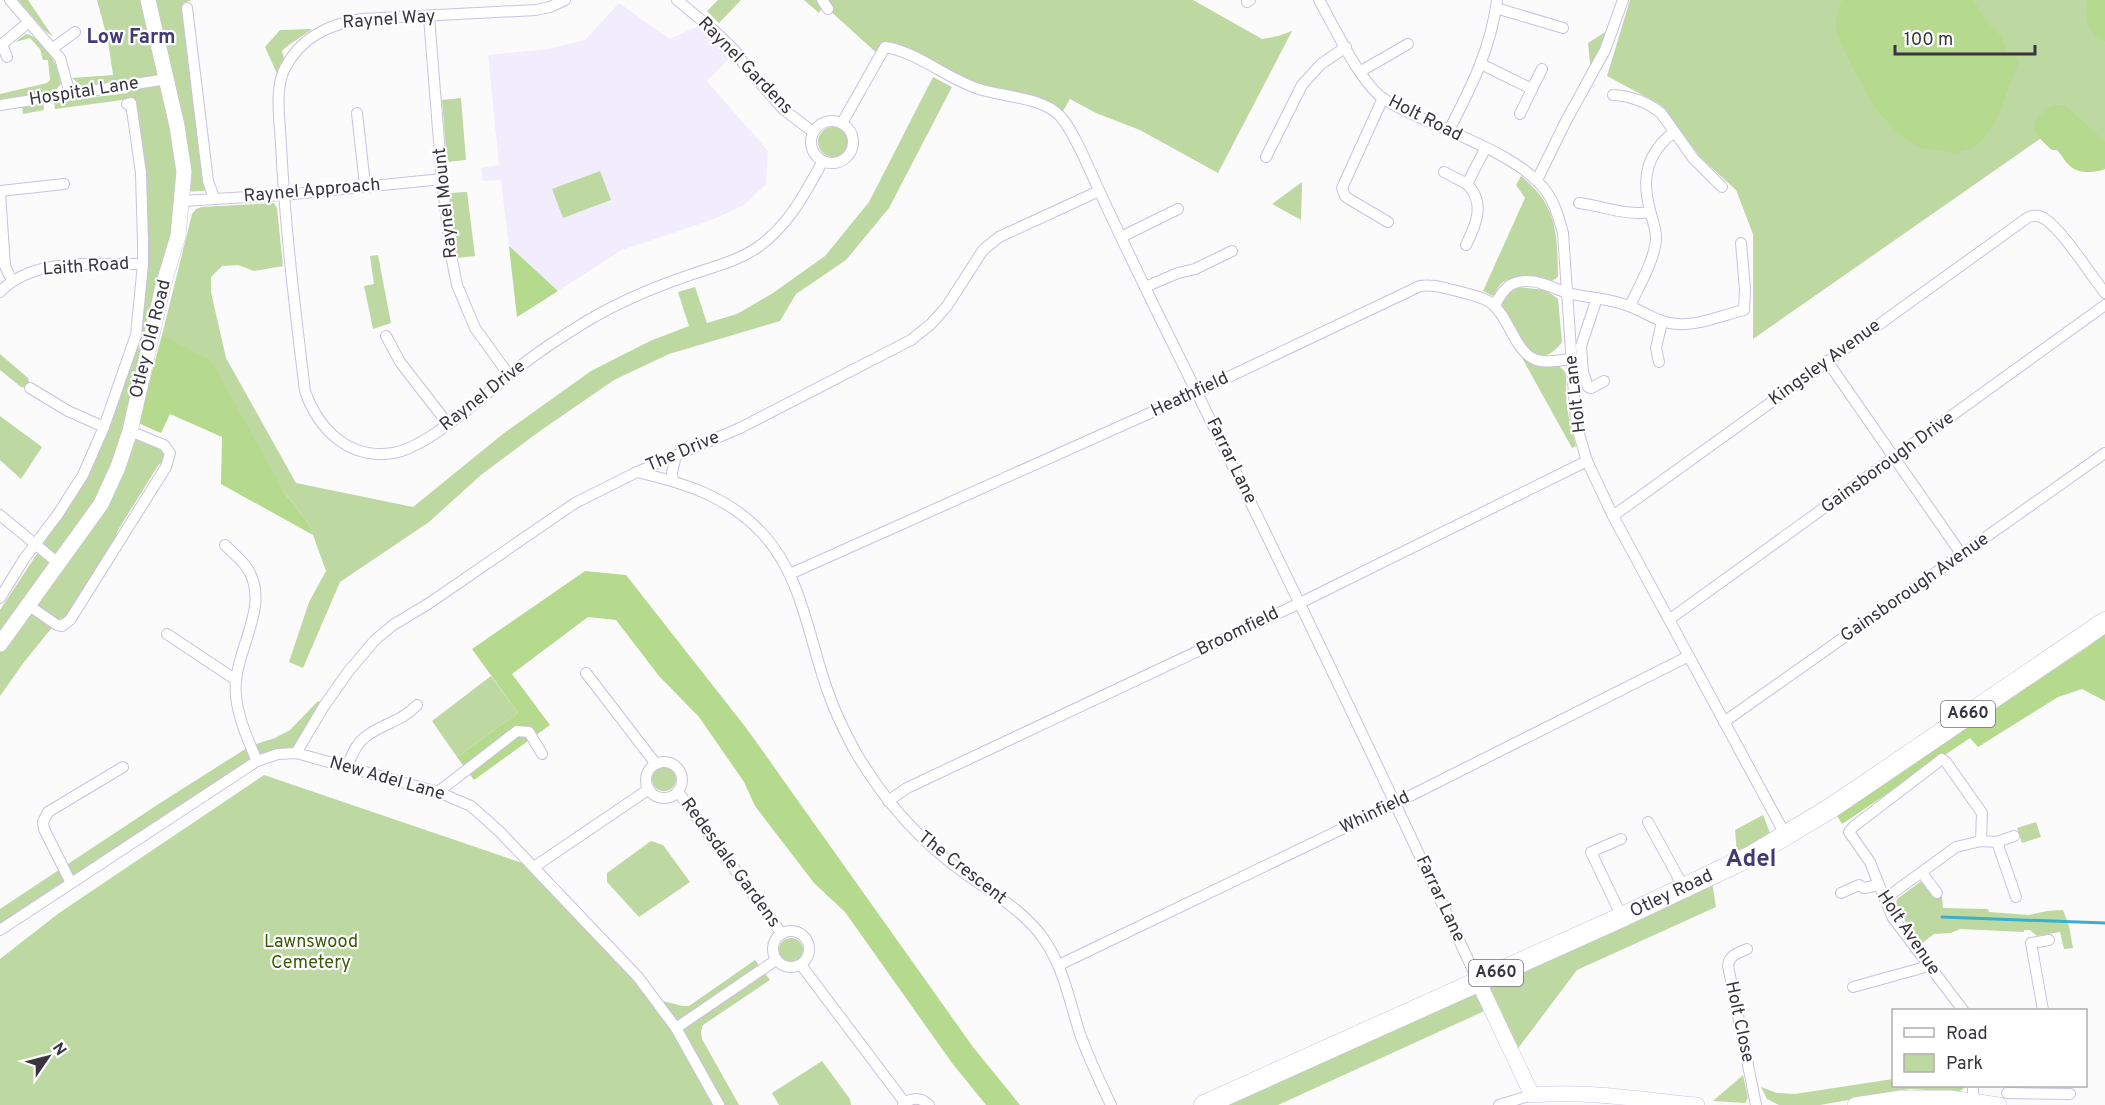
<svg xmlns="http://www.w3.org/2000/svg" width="2105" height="1105" viewBox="0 0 2105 1105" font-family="Overpass,sans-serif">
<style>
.built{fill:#f1edfc}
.green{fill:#bdd8a1}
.forest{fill:#b5d98d}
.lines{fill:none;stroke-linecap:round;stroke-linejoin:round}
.stream{stroke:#3bafca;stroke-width:3}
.street-casing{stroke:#cac1e0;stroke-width:12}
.secondary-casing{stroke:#cac1e0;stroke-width:16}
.highway-casing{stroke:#cac1e0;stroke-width:21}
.street{stroke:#fff;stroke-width:10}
.secondary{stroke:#fff;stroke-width:15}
.highway{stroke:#fff;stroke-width:20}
.labels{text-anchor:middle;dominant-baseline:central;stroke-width:4.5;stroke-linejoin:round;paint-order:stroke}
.shield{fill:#fff;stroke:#747179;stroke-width:1.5}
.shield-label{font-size:16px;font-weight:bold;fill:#383440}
.street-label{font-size:18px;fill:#383440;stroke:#fff}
.park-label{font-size:18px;fill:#3c5a06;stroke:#fff}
.neighbourhood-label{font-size:20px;font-weight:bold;fill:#423975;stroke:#fff}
.district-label{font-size:24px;font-weight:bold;fill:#423975;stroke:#fff}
</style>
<rect width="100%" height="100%" fill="#fbfbfb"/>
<path class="built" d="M 619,3 L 670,39 L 698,26 L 731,57 L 707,81 L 768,151 L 766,184 L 744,205 L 714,219 L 622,250 L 517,317 L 501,180 L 483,181 L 481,168 L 499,165 L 488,55 L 548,49 L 585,40 Z"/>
<g class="green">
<path d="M 18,0 L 28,0 L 53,37 L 44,30 Z"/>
<path d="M 97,0 L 192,0 L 183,3 L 201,155 L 207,187 L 204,191 L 178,192 L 175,222 L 122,433 L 162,449 L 165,455 L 163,463 L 159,464 L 118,530 L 115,541 L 69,613 L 64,618 L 59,619 L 24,662 L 0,696 L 0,610 L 48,537 L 58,514 L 83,475 L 136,335 L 143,264 L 130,99 L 55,109 L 54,102 L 128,93 L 124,82 L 83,87 L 72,78 L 113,75 L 108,41 Z"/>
<path d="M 718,0 L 741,0 L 719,23 L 707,11 Z"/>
<path d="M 804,0 L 1193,0 L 1262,39 L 1278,36 L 1292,31 L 1218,173 L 1140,130 L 1096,113 L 1070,99 L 1060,116 L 1009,97 L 895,48 L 880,56 L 828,9 L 822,8 L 819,13 Z"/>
<path d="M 1630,0 L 2105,0 L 2105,169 L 2057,127 L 1753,339 L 1753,234 L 1736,190 L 1700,157 L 1661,105 L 1607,76 Z"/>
<path d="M 312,29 C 302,37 291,42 282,51 L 284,58 L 278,76 L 265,47 L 280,30 Z"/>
<path d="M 1607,31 L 1591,73 L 1588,43 Z"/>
<path d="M 26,34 C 40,35 63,70 61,84 L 54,92 L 0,101 L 0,94 L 47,83 L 50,80 L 48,60 L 43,60 L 40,49 L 30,38 L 15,42 Z"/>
<path d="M 933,77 L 952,87 L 889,208 L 846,260 L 796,294 L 780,321 L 669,354 L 614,380 L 540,431 L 481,475 L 429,522 L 340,582 L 303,668 L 289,662 L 309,602 L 326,571 L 309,524 L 162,335 L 192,214 L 196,209 L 202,207 L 274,203 L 277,208 L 283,266 L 254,271 L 238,265 L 222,266 L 211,277 L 211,292 L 226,358 L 296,483 L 413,507 L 504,433 L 591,371 L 650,341 L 689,326 L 678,292 L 695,287 L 707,323 L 737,314 L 773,293 L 825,256 L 869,202 Z"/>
<path d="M 461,98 L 466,160 L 447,162 L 442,100 Z"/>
<path d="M 43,103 L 44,110 L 23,114 L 22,107 Z"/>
<circle cx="833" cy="142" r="15"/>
<path d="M 600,171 L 611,200 L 563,218 L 552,189 Z"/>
<path d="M 1521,176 C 1558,206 1557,233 1558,277 L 1552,281 C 1538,277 1514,273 1501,284 C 1498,287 1495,293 1493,296 L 1483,291 L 1525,198 L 1516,185 Z"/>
<path d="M 1302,182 L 1301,220 L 1272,204 Z"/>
<path d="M 467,192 L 475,256 L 457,258 L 449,193 Z"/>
<path d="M 378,255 L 391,323 L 373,329 L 364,286 L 374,284 L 370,256 Z"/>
<path d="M 1517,287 L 1546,290 L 1558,299 L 1562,342 C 1539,373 1524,345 1512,324 C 1509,318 1502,310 1502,303 C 1503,294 1510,289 1517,287 Z"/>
<path d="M 0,354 L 28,378 L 30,388 L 21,387 L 0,370 Z"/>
<path d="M 1521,356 C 1532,357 1558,361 1565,372 C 1567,377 1566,385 1566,390 C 1566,410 1571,428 1576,446 L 1572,448 Z"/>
<path d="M 0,416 L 42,447 L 21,479 L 0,460 Z"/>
<path d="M 491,676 L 518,713 L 457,757 L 432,721 Z"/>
<path d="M 318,701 L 324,706 L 296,753 L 278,754 L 0,930 L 0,909 L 157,805 L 250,746 L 275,738 L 290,730 Z"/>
<circle cx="664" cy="779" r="12"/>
<path d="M 264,775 L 534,867 L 655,999 L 683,1006 L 689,1006 L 755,960 L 770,980 L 703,1025 L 701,1031 L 702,1039 L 739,1105 L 0,1105 L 0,959 L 59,913 Z"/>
<path d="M 1763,815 L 1770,833 L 1770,836 L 1737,853 L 1735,830 Z"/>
<path d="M 2036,822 L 2041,837 L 2022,843 L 2017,828 Z"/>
<path d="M 651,841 L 663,845 L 690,882 L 639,917 L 607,882 L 607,873 Z"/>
<path d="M 1711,875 L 1716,907 L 1577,970 L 1513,1055 L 1491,1008 L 1278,1105 L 1204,1105 Z"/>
<path d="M 1927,877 L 1942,897 L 1943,908 L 1988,909 L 1989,912 L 2029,915 L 2047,911 L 2063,910 L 2069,926 L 2073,948 L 2064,949 L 2060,932 L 2037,936 L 2030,930 L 2024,930 L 2024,932 L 1960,929 L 1951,933 L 1934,934 L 1921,944 L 1907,925 L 1896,904 L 1897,899 Z"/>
<circle cx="791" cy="950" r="12"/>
<path d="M 822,1061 L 850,1099 L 851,1105 L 779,1105 L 772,1093 Z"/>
<path d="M 1743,1075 L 1748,1098 L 1745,1103 L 1713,1101 Z"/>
<path d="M 1893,1079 L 1894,1086 L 1967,1086 L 1959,1092 L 1910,1089 L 1820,1105 L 1779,1105 L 1767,1099 L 1761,1087 L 1777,1093 L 1795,1094 Z"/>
</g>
<g class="forest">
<path d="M 1842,0 L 1973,0 L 1985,20 L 2001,36 L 2007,51 L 2019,61 L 1997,118 L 1988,133 L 1980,142 L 1972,148 L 1954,153 L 1921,148 L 1899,134 L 1878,111 L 1868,96 L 1843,48 L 1836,30 L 1837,14 Z"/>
<path d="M 2088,0 L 2105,0 L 2105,42 C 2087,34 2084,18 2088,0 Z"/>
<path d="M 2053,105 L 2065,105 L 2105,142 L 2105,169 C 2095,173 2078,174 2070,166 C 2065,162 2062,155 2057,150 L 2052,150 C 2029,130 2028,123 2053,105 Z"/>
<path d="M 509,246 L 558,291 L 517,317 Z"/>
<path d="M 162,335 L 211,361 L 284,492 L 309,524 L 313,535 L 221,484 L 222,437 L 170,414 L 161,433 L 138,423 Z"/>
<path d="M 585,571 L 626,575 L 747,729 L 973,1047 L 1020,1105 L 986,1105 L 952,1063 L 845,912 L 814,883 L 755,806 L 744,782 L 699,717 L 659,676 L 616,620 L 588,617 L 512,674 L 550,725 L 474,780 L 457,757 L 518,713 L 472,649 Z"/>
<path d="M 2105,634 L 2105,701 L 2082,689 L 2058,697 L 1978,747 L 1970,738 L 1842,824 L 1836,814 L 2086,648 Z"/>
</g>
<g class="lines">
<path class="stream" d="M 1942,917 L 2105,923"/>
<g class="street-casing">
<g id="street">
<path d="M 10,0 L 60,58 L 70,94"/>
<path d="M 565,0 L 550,7 L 536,10 L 362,19 C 329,24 301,37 285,68 C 274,90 280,121 281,145 C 285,227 295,309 305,391 C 318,429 349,460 393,453 C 428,448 490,390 519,367 C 541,350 564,335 587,321 C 619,302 652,288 687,276 C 711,267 737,262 758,247 C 789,225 805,193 823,161"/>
<path d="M 677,0 L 718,34 L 735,51 L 746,67 L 783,109 L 813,132"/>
<path d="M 822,0 L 828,9"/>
<path d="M 1319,0 C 1334,26 1360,83 1384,99 C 1429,128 1519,150 1548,194 C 1556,206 1559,219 1563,233 L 1576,424 L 1587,461 L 1613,516 L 1786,836"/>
<path d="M 1247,2 L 1250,0"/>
<path d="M 187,8 L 208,181 L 214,198"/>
<path d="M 1496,8 L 1563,28"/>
<path d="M 429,17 L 442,179 L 451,255 L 457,285 L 475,328 L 509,375"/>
<path d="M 0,44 L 2,44 L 7,57"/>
<path d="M 2,44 L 29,22"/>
<path d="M 53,48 L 75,32"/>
<path d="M 1481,64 L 1532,89 L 1520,114"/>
<path d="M 1361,71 L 1408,44"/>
<path d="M 1532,89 L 1542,69"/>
<path d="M 1613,95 C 1630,96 1647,102 1661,113 L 1693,158 L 1722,187"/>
<path d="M 1383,98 L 1342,188 L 1345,196 L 1349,199 L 1388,222"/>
<path d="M 0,105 L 167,79"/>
<path d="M 357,113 L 365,185"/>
<circle cx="832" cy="142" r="21"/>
<path d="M 842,123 L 885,47 C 918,52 947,79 979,89 C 1004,97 1042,97 1060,116 C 1074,131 1089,169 1098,188 C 1118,232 1139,275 1160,318 C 1269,538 1375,758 1478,981"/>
<path d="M 1449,130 C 1471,88 1491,48 1497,0"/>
<path d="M 1266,157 L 1302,85 L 1321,64 L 1346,47"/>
<path d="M 1444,172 L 1467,184"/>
<path d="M 1537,180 L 1566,121 L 1605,50 L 1623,0"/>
<path d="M 0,191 L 64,184"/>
<path d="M 0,193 L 5,266 L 12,281"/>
<path d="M 182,201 L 283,195 L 442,179"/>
<path d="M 1579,203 C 1604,206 1625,216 1650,212"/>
<path d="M 1121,237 L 1178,209"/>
<path d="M 1466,245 C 1476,225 1486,203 1467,184 L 1485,149"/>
<path d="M 1145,287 L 1178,273 L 1195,269 L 1232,251"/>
<path d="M 0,292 C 34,256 97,265 143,264"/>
<path d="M 1597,298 L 1581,346 L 1583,372 L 1588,387 L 1591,388 L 1604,381"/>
<path d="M 1494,306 C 1499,298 1505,286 1515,283 C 1533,276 1551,288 1568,293 C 1587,298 1607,298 1626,305 C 1644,311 1658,323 1677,324 C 1699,326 1722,315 1744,310 L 1745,289 L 1741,243"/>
<path d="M 1630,306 C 1639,286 1653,263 1656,241 C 1657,230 1652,220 1650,210 C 1641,177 1647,153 1674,132"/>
<path d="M 386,336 L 400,362 L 448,424"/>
<path d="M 1827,361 L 1962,555"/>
<path d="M 1659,362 L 1656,348 L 1662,322"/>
<path d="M 30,388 L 68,411 L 104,427"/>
<path d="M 637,472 C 684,483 727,496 761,532 C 802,575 808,636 827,689 C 834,710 844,731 855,751 C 879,792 908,828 945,858 C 976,885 1018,903 1043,938 C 1064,968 1069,1000 1080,1034 C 1089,1059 1100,1082 1111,1105"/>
<path d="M 673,481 L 672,473 L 676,455"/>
<path d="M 0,515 L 58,563"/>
<path d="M 1613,516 L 2027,218 C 2033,215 2039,215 2045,219 C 2063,231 2090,274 2105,293"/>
<path d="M 225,545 C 232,552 239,558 245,565 C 272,601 239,643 236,681 C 233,707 247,738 257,761"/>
<path d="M 790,574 L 1197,392 L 1420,286 C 1433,284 1444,288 1457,291 C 1467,294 1479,296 1488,301 C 1509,314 1513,349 1534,359 C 1544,364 1560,360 1571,359"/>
<path d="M 0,598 L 24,559 L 58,514 L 83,475 L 104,427 L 136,335 L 143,264 L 143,243 L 141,173 L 131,103 L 127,104"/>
<path d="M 28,605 L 57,625 L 62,626 L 70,620 L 166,467 L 170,453 L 164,445 L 130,431"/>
<path d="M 1670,619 L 2105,305"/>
<path d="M 167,634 L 236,680"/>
<path d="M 586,673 L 656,764"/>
<path d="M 1724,722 L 2105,453"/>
<path d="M 296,753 L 324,706 L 348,672 L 375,640 L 393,625 L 428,604 L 575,503 L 637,472 L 740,428 L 911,340 L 931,324 L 947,306 L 983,250 L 999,237 L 1099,191"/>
<circle cx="664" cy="780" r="18"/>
<path d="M 347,766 C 352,756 355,745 364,738 C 380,724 402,722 417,705"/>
<path d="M 438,792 L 517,731 L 529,732 L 542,754"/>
<path d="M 678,792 L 782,934"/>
<path d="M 888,801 L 907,788 L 1300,603 L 1587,461"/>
<path d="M 1648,822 L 1684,888"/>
<path d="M 1621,839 L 1591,852 L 1622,917"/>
<path d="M 1997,842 L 2016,897"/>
<path d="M 534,867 L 649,789"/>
<path d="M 1922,873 L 1937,893"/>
<path d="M 71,883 L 44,829 L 43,822 L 48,812 L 123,767"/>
<path d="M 1879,885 L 1870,862 L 1849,832 L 1853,827 L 1942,759 L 1946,762 L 1982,813 L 1981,841"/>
<path d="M 1841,893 L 1859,885 L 1864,888 L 1879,885 L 1893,918 L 1963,1010"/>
<path d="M 1886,898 L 1956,847 L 1981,841 L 1997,842 L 2014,836"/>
<path d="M 0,930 L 257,761 L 278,754 L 296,753 L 438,792 L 471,806 L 500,832 L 638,977 L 676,1028 L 719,1105"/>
<circle cx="791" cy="949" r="18"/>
<path d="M 1747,949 C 1738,953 1729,955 1728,966 L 1756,1105"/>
<path d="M 801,965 L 905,1103"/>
<path d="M 1059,965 L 1396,803 L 1689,656"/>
<path d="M 1853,987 L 1929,966"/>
<path d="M 2043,1010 L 2031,943 L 2049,940"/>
<path d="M 676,1028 L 776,960"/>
<path d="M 1973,1086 L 1973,1101"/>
<path d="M 2007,1093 L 2070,1094"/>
<path d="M 903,1105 C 911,1097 921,1097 929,1105"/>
<path d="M 1499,1105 L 1532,1095"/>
</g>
</g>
<g class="secondary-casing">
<g id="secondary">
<path d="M 0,644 L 101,504 L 118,467 L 130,431 L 163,286 L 178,236 L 184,172 L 177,126 L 148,0"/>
<path d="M 1478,981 L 1532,1095 C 1588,1090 1642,1100 1697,1105"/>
<path d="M 1855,1105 L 1901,1098 L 1950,1098 L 1999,1105"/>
</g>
</g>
<g class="highway-casing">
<g id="highway">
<path id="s1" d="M 1204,1105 L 1622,917 L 1751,856 L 1831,808 L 2105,622"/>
</g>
</g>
<use href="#street" class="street"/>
<use href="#secondary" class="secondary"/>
<use href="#highway" class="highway"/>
</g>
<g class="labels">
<g class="shield">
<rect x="1941" y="701" width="54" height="26" rx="4.5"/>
<rect x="1469" y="960" width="54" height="26" rx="4.5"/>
</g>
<g class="shield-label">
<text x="1968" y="714">A660</text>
<text x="1496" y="973">A660</text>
</g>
<g class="street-label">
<text transform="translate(389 20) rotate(-4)">Raynel Way</text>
<text transform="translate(745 66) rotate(46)">Raynel Gardens</text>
<text transform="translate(84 92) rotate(-9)">Hospital Lane</text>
<text transform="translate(1425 119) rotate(27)">Holt Road</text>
<text transform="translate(312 191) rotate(-5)">Raynel Approach</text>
<text transform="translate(446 203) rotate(-96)">Raynel Mount</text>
<text transform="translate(86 267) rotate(-4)">Laith Road</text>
<text transform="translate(151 339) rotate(-76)">Otley Old Road</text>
<text transform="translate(1825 363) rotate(-36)">Kingsley Avenue</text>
<text transform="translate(1576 394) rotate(-97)">Holt Lane</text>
<text transform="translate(1190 395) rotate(-25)">Heathfield</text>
<text transform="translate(483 396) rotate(-38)">Raynel Drive</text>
<text transform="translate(683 452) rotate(-23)">The Drive</text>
<text transform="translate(1231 461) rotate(64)">Farrar Lane</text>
<text transform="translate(1888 463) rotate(-36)">Gainsborough Drive</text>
<text transform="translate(1915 588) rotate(-35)">Gainsborough Avenue</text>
<text transform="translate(1238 632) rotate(-26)">Broomfield</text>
<text transform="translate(387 779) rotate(16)">New Adel Lane</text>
<text transform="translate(1375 813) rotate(-26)">Whinfield</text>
<text transform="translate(730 863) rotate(54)">Redesdale Gardens</text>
<text transform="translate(962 868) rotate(38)">The Crescent</text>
<text stroke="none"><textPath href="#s1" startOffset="513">Otley Road</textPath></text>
<text transform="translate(1440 899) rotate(65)">Farrar Lane</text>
<text transform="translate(1908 933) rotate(56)">Holt Avenue</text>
<text transform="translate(1739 1022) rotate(78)">Holt Close</text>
</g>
<g class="park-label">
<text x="311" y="942">Lawnswood<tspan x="311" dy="21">Cemetery</tspan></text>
</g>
<g class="neighbourhood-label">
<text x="131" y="38">Low Farm</text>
</g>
<g class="district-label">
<text x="1751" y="860">Adel</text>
</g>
</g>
<rect x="1892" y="1009" width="195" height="78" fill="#ffffff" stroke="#afaeb3" stroke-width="1.5"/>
<rect x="1904" y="1028" width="30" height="9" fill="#ffffff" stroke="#afaeb3" stroke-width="1.5"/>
<text x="1946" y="1039" font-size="18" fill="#383440">Road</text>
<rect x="1904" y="1054" width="30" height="18" fill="#bdd8a1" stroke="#afaeb3" stroke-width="1.5"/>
<text x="1946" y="1069" font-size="18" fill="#383440">Park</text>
<g transform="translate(48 1057) rotate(55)" stroke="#ffffff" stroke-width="4.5" paint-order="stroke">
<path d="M0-4.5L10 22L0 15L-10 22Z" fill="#383440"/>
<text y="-9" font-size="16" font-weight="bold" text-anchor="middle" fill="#383440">N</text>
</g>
<path d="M1895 45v9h140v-9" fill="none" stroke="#383440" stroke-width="3"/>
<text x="1904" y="45" font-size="18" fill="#383440" stroke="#ffffff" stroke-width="4.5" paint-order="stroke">100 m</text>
</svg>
